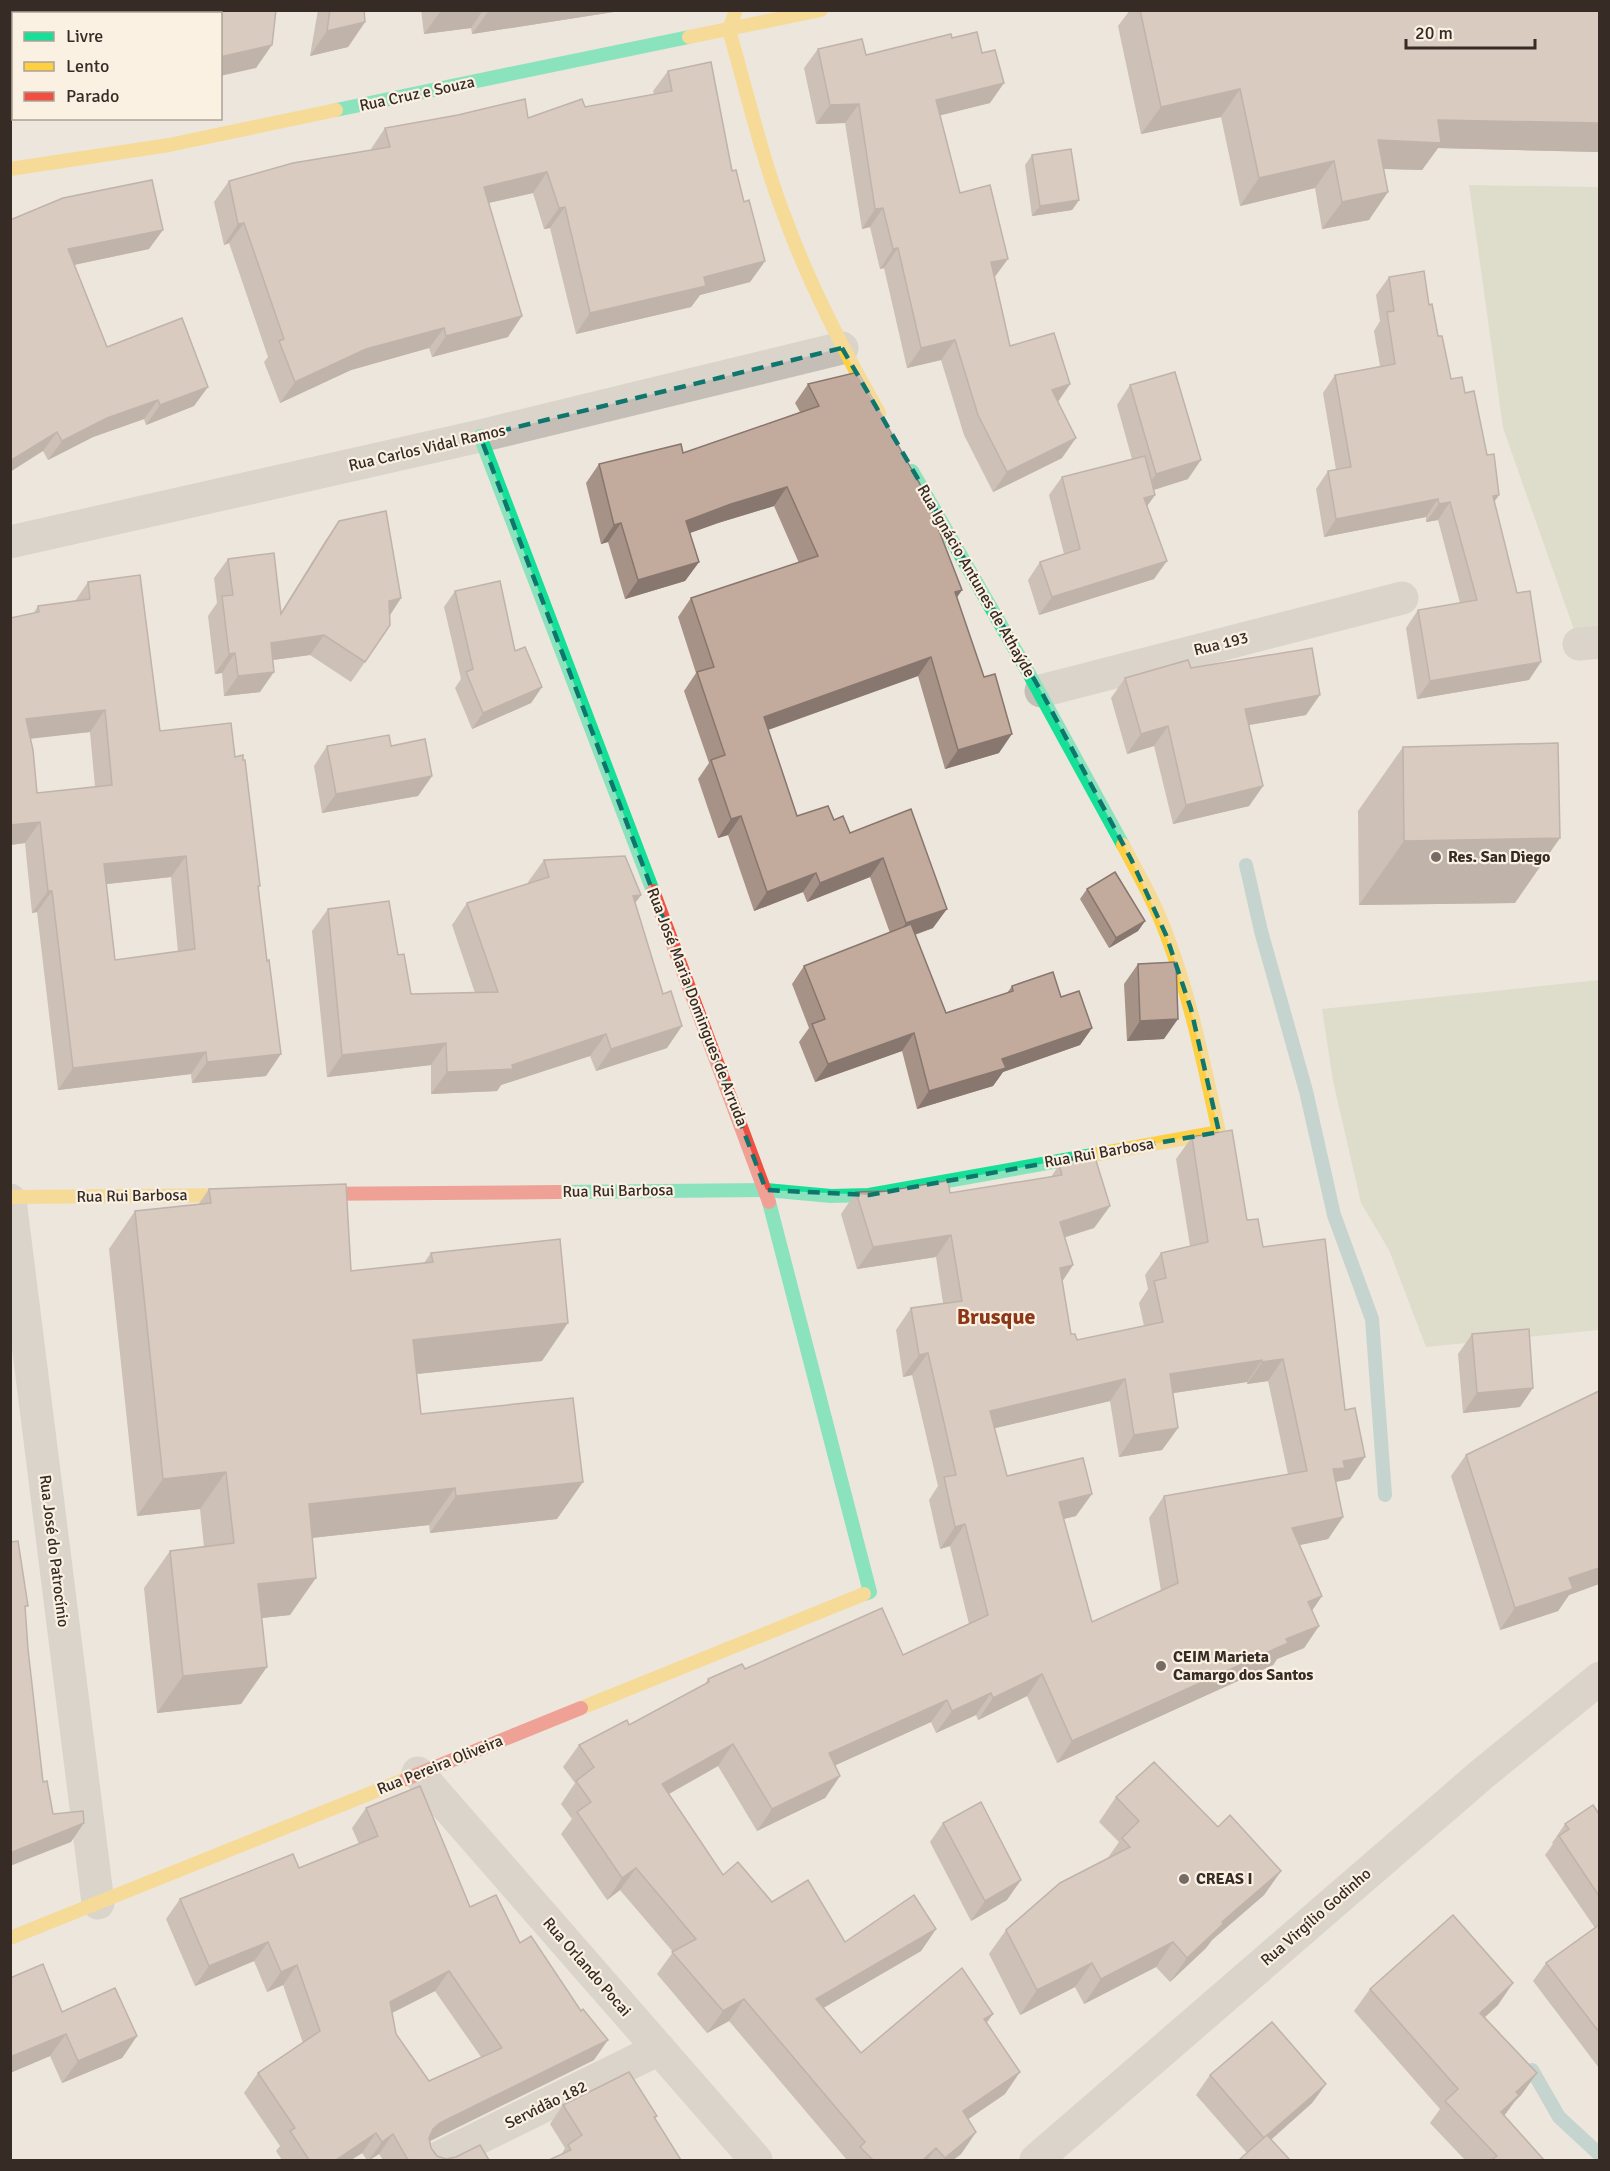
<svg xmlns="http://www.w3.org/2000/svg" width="1610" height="2171" viewBox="0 0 1610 2171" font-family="Signika,sans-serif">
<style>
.green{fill:#cdd3b6}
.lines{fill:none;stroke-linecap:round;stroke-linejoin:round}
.stream{stroke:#98bebf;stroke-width:14}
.street{stroke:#c5beb7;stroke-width:33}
.fast{stroke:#16e098;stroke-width:14}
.slow{stroke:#ffcf43;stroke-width:14}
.jam{stroke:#f24e42;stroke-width:14}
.wall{fill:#a79287;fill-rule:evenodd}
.shaded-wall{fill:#88776e}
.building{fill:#c2aa9d;stroke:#88776e;stroke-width:1.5;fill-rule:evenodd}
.marked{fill:none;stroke:#0f766e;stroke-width:4.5;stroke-dasharray:12 8;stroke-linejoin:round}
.poi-dot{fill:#766c65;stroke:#faf1e3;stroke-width:2}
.labels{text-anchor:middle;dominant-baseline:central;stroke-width:4.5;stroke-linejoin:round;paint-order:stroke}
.street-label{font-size:16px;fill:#362b25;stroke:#faf1e3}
.poi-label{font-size:16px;font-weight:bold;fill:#362b25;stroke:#faf1e3;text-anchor:start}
.district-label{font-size:22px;font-weight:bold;fill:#8b3718;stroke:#faf1e3}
</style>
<rect width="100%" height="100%" fill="#ede6dd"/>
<g class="green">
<path d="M 11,10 L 67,10 L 67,11 L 61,13 L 14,14 L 13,38 L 11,39 Z"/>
<path d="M 1469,185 L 1599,187 L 1599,642 L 1579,644 L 1503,428 Z"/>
<path d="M 1599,980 L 1599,1330 L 1426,1347 L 1389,1250 L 1361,1203 L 1333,1081 L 1322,1009 Z"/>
</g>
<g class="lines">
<g class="stream">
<path d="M 1246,865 L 1261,931 L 1306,1091 L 1334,1215 L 1372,1319 L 1385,1495"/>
<path d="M 1532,2070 L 1559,2117 L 1600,2155"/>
</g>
<g class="street">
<path d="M 10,542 L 480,436 L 842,348"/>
<path d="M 1579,644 L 1600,642"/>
<path d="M 1041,691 L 1402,598"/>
<path d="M 10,1200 L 98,1903"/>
<path d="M 418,1773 L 756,2160"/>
<path d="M 434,2160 L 659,2049"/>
<path d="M 1036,2160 L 1481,1775 L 1600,1678"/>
</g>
<g class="fast">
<path d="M 336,110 L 689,37"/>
<path d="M 480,436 L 653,891"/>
<path d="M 912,471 L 1027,670 L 1123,845"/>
<path d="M 559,1192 L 766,1190 L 831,1196 L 869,1195 L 1098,1154"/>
<path d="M 769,1202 L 870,1592 L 864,1594"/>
</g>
<g class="slow">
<path d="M 736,10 L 729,30 C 747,92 761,155 784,215 C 809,284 843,349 879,413"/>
<path d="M 689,37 L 821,10"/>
<path d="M 10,169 L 169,145 L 336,110"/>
<path d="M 1098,1154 L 1219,1132 C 1204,1066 1191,999 1167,936 C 1156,905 1139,875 1123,845"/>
<path d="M 10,1197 L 249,1195"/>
<path d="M 581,1708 L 864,1594"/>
<path d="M 10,1938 L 406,1779"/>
</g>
<g class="jam">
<path d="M 653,891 L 769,1202"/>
<path d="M 300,1194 L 559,1192"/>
<path d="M 406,1779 L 581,1708"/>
</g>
</g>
<g class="wall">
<path d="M 109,10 L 276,10 L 256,68 L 220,14 L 107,14 Z"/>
<path d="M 318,10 L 364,10 L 365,22 L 348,47 L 310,56 Z"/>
<path d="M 421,10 L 620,10 L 620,11 L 472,34 L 471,28 L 424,34 Z"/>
<path d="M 1130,10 L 1599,10 L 1599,152 L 1438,148 L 1422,170 L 1383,169 L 1369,220 L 1322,229 L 1315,188 L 1240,206 L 1221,117 L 1141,134 L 1118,26 Z"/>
<path d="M 952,38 L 990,103 L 940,115 L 960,193 L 995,277 L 1010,346 L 1070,384 L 1058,402 L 1062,458 L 993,492 L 964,435 L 941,360 L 907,368 L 884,268 L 880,269 L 870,227 L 862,229 L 845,123 L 816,124 L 804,68 L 818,49 L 866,55 Z"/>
<path d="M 14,50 L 14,118 L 11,119 L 10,54 Z"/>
<path d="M 668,71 L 732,171 L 744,202 L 765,261 L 750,282 L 700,295 L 691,307 L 576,334 L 550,228 L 544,229 L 533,193 L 489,203 L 508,337 L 432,357 L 429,348 L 351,370 L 280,403 L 264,362 L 268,357 L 229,243 L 224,245 L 214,202 L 229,181 L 371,150 L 371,149 L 385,128 L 528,118 L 654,94 L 653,91 Z"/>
<path d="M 1032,155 L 1079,200 L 1072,210 L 1032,216 L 1025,165 Z"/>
<path d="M 10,220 L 149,249 L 74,265 L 107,347 L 194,406 L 146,425 L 144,419 L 93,437 L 48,460 L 43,451 Z"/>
<path d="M 1389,277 L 1429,305 L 1451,379 L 1465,393 L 1487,455 L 1499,495 L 1494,502 L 1529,680 L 1417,699 L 1406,628 L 1418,610 L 1460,603 L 1438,520 L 1426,522 L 1426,517 L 1324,537 L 1316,489 L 1328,471 L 1336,470 L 1323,393 L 1335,375 L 1380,366 L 1374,331 L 1380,321 L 1376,295 Z"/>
<path d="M 808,384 L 933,508 L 932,511 L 962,590 L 956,598 L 999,753 L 945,769 L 918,676 L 768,730 L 797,816 L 834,820 L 850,833 L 911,809 L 933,928 L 915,935 L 946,1013 L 1007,993 L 1012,986 L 1061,997 L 1092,1028 L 1080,1045 L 1003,1072 L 993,1086 L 917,1109 L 902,1051 L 815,1082 L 799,1042 L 809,1028 L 792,984 L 804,966 L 890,933 L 870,877 L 807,902 L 803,892 L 754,911 L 728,835 L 718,838 L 698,779 L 709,763 L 684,691 L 696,673 L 678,617 L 691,598 L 799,563 L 774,506 L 718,523 L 690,533 L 699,562 L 685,581 L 625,599 L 608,542 L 601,544 L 586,483 L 599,464 L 683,453 L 800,412 L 795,403 Z"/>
<path d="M 1130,385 L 1188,479 L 1154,490 L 1155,495 L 1147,506 L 1154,579 L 1039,615 L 1028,580 L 1040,562 L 1064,554 L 1049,495 L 1062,477 L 1132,459 L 1117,405 Z"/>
<path d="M 339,521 L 401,598 L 390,615 L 365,662 L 351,682 L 310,655 L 273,660 L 260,692 L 224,696 L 222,673 L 215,674 L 208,616 L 217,603 L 214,578 L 228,559 L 281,612 L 325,541 Z"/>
<path d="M 88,582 L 160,731 L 235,757 L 259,888 L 266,1076 L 192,1083 L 191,1074 L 58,1090 L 37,912 L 32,913 L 25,843 L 10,845 L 10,618 L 33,614 L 38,606 L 75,601 ZM 90,732 L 95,787 L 37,793 L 30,738 ZM 171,877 L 178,952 L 115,960 L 106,884 Z"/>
<path d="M 455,591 L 515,651 L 542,687 L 531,703 L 472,729 L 455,688 L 461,679 L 444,607 Z"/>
<path d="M 1191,668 L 1306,715 L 1249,725 L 1263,786 L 1249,806 L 1173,824 L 1154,746 L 1127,754 L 1111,698 L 1125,678 Z"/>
<path d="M 327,746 L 391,746 L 432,776 L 418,796 L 322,813 L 314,766 Z"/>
<path d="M 1403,747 L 1515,903 L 1359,905 L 1358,811 Z"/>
<path d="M 544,860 L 641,895 L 635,903 L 667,1048 L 596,1071 L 590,1056 L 501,1085 L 497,1091 L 431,1094 L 431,1065 L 327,1077 L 312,931 L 328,909 L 398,955 L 411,994 L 475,993 L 452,925 L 467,903 L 529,884 L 528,882 Z"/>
<path d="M 1087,889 L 1145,921 L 1138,931 L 1109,948 L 1080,899 Z"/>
<path d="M 1138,964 L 1164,1039 L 1127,1041 L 1124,984 Z"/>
<path d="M 1192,1137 L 1247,1220 L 1263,1247 L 1350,1479 L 1336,1482 L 1343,1517 L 1328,1539 L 1299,1545 L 1322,1596 L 1312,1610 L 1319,1626 L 1304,1648 L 1277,1659 L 1273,1665 L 1057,1763 L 1027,1696 L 978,1720 L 976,1715 L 936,1733 L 931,1722 L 835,1765 L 840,1776 L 825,1798 L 757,1831 L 718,1766 L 669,1794 L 723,1875 L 845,1942 L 936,1929 L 921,1951 L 823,2008 L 861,2053 L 987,2023 L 1005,2094 L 968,2119 L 976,2132 L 961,2154 L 953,2160 L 847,2160 L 729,2021 L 707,2033 L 657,1974 L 673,1952 L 620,1890 L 607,1900 L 561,1834 L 572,1819 L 561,1804 L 575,1783 L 563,1767 L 579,1745 L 629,1725 L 705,1684 L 708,1679 L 745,1669 L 903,1655 L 969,1624 L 950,1546 L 940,1549 L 929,1500 L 938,1486 L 912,1375 L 903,1377 L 896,1330 L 911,1308 L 943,1303 L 936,1257 L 857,1269 L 841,1214 L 856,1192 L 950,1193 L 1051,1177 L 1059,1165 L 1110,1206 L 1094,1228 L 1064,1237 L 1073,1265 L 1062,1281 L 1071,1334 L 1077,1340 L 1144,1326 L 1139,1303 L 1148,1289 L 1145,1275 L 1161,1253 L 1190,1246 L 1176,1159 ZM 1268,1381 L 1288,1474 L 1164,1496 L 1149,1518 L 1161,1591 L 1092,1622 L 1063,1519 L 1076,1516 L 1007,1476 L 994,1428 L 1110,1401 L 1119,1457 L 1162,1450 L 1178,1428 L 1173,1393 L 1247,1382 L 1247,1384 Z"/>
<path d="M 209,1189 L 351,1271 L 424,1263 L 431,1253 L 542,1361 L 417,1374 L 421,1414 L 557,1519 L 430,1533 L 429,1525 L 312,1538 L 290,1615 L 262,1618 L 241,1704 L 157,1713 L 144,1588 L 170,1551 L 204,1547 L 200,1509 L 137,1516 L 109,1249 L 135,1211 L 198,1205 Z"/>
<path d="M 1472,1334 L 1520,1407 L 1463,1413 L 1458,1354 Z"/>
<path d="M 1599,1391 L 1599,1584 L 1569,1595 L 1558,1611 L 1500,1630 L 1451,1476 L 1466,1455 Z"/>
<path d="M 1116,1797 L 1218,1827 L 1281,1871 L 1264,1895 L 1212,1940 L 1206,1948 L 1170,1982 L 1156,1967 L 1084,2004 L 1075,1987 L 1020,2015 L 989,1954 L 1006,1930 L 1107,1859 L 1119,1842 L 1099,1822 Z"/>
<path d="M 366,1808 L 470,1907 L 520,1943 L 594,2060 L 430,2141 L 431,2148 L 437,2156 L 446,2159 L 489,2160 L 383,2160 L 379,2154 L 370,2160 L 367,2160 L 362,2153 L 351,2160 L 282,2160 L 276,2151 L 280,2146 L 244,2093 L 258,2073 L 303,2043 L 283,1985 L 267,1992 L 254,1961 L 195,1986 L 166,1919 L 180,1899 L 299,1868 L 359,1844 L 352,1828 ZM 435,1991 L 481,2057 L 429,2081 L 396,2034 L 392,2013 Z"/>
<path d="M 1599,1814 L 1599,2068 L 1533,1981 L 1546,1963 L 1595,1928 L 1545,1855 L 1553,1844 L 1552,1843 L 1565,1824 Z"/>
<path d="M 943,1823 L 1007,1900 L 971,1921 L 930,1842 Z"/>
<path d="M 10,1978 L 62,2012 L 137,2036 L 122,2058 L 62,2083 L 50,2056 L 10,2073 Z"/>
<path d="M 1370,1989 L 1498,2005 L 1485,2017 L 1537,2073 L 1521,2095 L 1515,2101 L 1504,2116 L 1544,2160 L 1465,2160 L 1430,2123 L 1440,2109 L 1354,2011 Z"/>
<path d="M 1210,2075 L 1326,2084 L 1312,2103 L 1271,2140 L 1247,2153 L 1196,2095 Z"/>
<path d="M 563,2105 L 657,2116 L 655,2119 L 561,2155 L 565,2148 L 550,2124 Z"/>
</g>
<g class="shaded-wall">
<path d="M 451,10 L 483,10 L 471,28 L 424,34 L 440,12 Z"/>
<path d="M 496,10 L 620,10 L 620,11 L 472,34 L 488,12 Z"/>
<path d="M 365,22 L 348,47 L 310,56 L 327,31 Z"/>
<path d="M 272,45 L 256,68 L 220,76 L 220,57 Z"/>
<path d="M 1004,83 L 990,103 L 922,120 L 936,100 Z"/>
<path d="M 1240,89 L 1221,117 L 1141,134 L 1161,107 Z"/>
<path d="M 859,104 L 845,123 L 816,124 L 830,105 Z"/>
<path d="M 1438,120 L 1599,123 L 1599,152 L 1438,148 L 1422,170 L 1359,168 L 1378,140 Z"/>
<path d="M 1334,161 L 1315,188 L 1240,206 L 1259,178 Z"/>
<path d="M 547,172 L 533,193 L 470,207 L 484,187 Z"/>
<path d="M 1388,192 L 1369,220 L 1322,229 L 1342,202 Z"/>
<path d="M 1079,200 L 1072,210 L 1032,216 L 1040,206 Z"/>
<path d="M 565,207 L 550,228 L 544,229 L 559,208 Z"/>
<path d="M 883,208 L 870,227 L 862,229 L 875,209 Z"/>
<path d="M 244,223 L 229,243 L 224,245 L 238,224 Z"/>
<path d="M 163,230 L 149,249 L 54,269 L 68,249 Z"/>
<path d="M 898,248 L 884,268 L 880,269 L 893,249 Z"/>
<path d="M 1008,259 L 994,278 L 991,262 Z"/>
<path d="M 765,261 L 750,282 L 700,295 L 691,307 L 576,334 L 590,313 L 704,277 Z"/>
<path d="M 522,316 L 508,337 L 432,357 L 446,336 Z"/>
<path d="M 444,328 L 429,348 L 351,370 L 280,403 L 295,382 L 366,349 Z"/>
<path d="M 955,340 L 941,360 L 907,368 L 921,348 Z"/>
<path d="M 1070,384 L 1056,404 L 1052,390 Z"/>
<path d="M 208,387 L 194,406 L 146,425 L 160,405 Z"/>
<path d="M 158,400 L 144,419 L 93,437 L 48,460 L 62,441 L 107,418 Z"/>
<path d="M 57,432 L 43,451 L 10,472 L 10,461 Z"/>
<path d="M 1076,438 L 1062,458 L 993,492 L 1007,472 Z"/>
<path d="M 1201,460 L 1188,479 L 1143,493 L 1156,474 Z"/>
<path d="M 787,487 L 774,506 L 718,523 L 673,539 L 686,521 L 731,504 Z"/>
<path d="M 1155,495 L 1142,513 L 1144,498 Z"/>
<path d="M 1499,495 L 1486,513 L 1493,496 Z"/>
<path d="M 1438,499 L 1426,517 L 1324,537 L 1336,519 Z"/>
<path d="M 1450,502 L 1438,520 L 1426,522 L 1439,504 Z"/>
<path d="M 621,523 L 608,542 L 601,544 L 614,525 Z"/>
<path d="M 1167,561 L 1154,579 L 1039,615 L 1052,597 Z"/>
<path d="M 699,562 L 685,581 L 625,599 L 638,580 Z"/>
<path d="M 962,590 L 949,609 L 955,592 Z"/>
<path d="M 401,598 L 388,618 L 389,601 Z"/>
<path d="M 324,635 L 310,655 L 257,662 L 271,643 Z"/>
<path d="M 235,653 L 222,673 L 215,674 L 229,654 Z"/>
<path d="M 931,657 L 918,676 L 751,736 L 764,717 Z"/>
<path d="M 1541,662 L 1529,680 L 1417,699 L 1430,681 Z"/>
<path d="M 274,672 L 260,692 L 224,696 L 238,676 Z"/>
<path d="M 542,687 L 531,703 L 472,729 L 483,713 Z"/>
<path d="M 1320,695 L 1306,715 L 1231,728 L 1245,709 Z"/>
<path d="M 105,710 L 90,732 L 11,741 L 26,719 Z"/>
<path d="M 1168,726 L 1154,746 L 1127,754 L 1141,734 Z"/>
<path d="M 1012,734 L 999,753 L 945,769 L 958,750 Z"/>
<path d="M 432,776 L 418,796 L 322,813 L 336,794 Z"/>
<path d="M 1263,786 L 1249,806 L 1173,824 L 1186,805 Z"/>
<path d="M 741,816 L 728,835 L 718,838 L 731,819 Z"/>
<path d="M 40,822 L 25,843 L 10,845 L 10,825 Z"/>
<path d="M 1560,838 L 1515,903 L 1359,905 L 1404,841 Z"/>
<path d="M 186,856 L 171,877 L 89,886 L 104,864 Z"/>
<path d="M 883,858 L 870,877 L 807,902 L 820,883 Z"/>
<path d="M 816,873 L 803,892 L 754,911 L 767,892 Z"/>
<path d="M 48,891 L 52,891 L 37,912 L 32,913 Z"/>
<path d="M 641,895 L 625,917 L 633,896 Z"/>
<path d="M 947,909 L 933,928 L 893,942 L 906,923 Z"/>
<path d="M 1145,921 L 1138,931 L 1109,948 L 1116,938 Z"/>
<path d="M 1178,1019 L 1164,1039 L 1127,1041 L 1140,1021 Z"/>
<path d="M 682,1026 L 667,1048 L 596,1071 L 611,1049 Z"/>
<path d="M 1092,1028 L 1080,1045 L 1003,1072 L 993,1086 L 917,1109 L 929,1091 L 1002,1059 Z"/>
<path d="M 914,1033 L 902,1051 L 815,1082 L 828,1064 Z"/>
<path d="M 606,1034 L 590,1056 L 501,1085 L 497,1091 L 431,1094 L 447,1072 L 512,1065 Z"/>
<path d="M 446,1043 L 431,1065 L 327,1077 L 342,1055 Z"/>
<path d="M 206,1052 L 191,1074 L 58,1090 L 73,1068 Z"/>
<path d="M 281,1054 L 266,1076 L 192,1083 L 207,1062 Z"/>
<path d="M 1110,1206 L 1094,1228 L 1044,1244 L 1060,1222 Z"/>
<path d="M 951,1235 L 936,1257 L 857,1269 L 873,1247 Z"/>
<path d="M 1073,1265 L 1058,1288 L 1060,1268 Z"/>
<path d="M 568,1323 L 542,1361 L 387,1377 L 413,1340 Z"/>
<path d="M 928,1353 L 912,1375 L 903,1377 L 919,1355 Z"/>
<path d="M 1283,1359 L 1268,1381 L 1247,1384 L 1262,1362 Z"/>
<path d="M 1262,1360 L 1247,1382 L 1154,1396 L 1170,1374 Z"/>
<path d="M 1125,1379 L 1110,1401 L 975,1433 L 990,1411 Z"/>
<path d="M 1533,1388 L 1520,1407 L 1463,1413 L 1477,1393 Z"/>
<path d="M 1178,1428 L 1162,1450 L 1119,1457 L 1134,1435 Z"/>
<path d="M 1365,1457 L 1350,1479 L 1335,1482 L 1333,1469 L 1343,1461 Z"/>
<path d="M 226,1472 L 200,1509 L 137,1516 L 163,1479 Z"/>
<path d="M 583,1482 L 557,1519 L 430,1533 L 456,1496 Z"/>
<path d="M 455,1488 L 429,1525 L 283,1541 L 309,1504 Z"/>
<path d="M 1092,1494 L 1076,1516 L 1043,1524 L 1059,1502 Z"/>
<path d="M 1343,1517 L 1328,1539 L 1277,1550 L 1292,1528 Z"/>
<path d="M 965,1524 L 950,1546 L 940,1549 L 955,1527 Z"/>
<path d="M 1599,1568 L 1599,1584 L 1569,1595 L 1558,1611 L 1500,1630 L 1515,1608 L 1569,1578 Z"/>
<path d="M 316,1578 L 290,1615 L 232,1621 L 258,1584 Z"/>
<path d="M 1322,1596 L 1307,1618 L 1308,1602 Z"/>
<path d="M 1319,1626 L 1304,1648 L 1277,1659 L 1273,1665 L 1057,1763 L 1072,1741 L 1286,1639 Z"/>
<path d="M 267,1667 L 241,1704 L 157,1713 L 183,1676 Z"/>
<path d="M 1042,1674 L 1027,1696 L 978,1720 L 993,1698 Z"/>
<path d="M 991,1693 L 976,1715 L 936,1733 L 952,1711 Z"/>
<path d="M 947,1700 L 931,1722 L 814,1775 L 829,1753 Z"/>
<path d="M 733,1744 L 718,1766 L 647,1806 L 662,1784 Z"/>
<path d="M 840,1776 L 825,1798 L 757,1831 L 772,1809 Z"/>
<path d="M 84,1823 L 71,1842 L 10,1866 L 10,1853 Z"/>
<path d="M 636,1868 L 620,1890 L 607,1900 L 622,1878 Z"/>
<path d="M 1281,1871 L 1264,1895 L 1212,1940 L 1206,1948 L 1170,1982 L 1187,1958 L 1222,1922 Z"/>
<path d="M 1021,1880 L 1007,1900 L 971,1921 L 985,1901 Z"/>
<path d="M 936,1929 L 921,1951 L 801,2021 L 816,1999 Z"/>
<path d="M 268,1942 L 254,1961 L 195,1986 L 209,1966 Z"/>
<path d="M 1173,1942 L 1156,1967 L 1084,2004 L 1101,1979 Z"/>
<path d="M 1092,1963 L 1075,1987 L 1020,2015 L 1037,1990 Z"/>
<path d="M 297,1965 L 283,1985 L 267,1992 L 281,1972 Z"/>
<path d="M 449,1971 L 435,1991 L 376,2021 L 390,2002 Z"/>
<path d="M 1513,1983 L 1498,2005 L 1465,2035 L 1480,2013 Z"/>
<path d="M 744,1999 L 729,2021 L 707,2033 L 723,2011 Z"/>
<path d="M 993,2014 L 977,2036 L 984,2019 Z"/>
<path d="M 66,2034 L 50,2056 L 10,2073 L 10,2057 Z"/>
<path d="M 137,2036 L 122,2058 L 62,2083 L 78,2061 Z"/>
<path d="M 608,2040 L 594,2060 L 426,2143 L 433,2129 L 440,2123 Z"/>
<path d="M 1020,2072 L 1005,2094 L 948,2133 L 963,2111 Z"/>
<path d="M 1537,2073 L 1521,2095 L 1515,2101 L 1503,2117 L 1501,2112 L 1516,2092 Z"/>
<path d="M 1326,2084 L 1312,2103 L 1250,2158 L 1264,2138 Z"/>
<path d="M 976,2132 L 961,2154 L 953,2160 L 943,2160 Z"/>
<path d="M 376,2133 L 362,2153 L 351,2160 L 336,2160 Z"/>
<path d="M 393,2134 L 379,2154 L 369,2160 L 382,2142 Z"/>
<path d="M 936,2148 L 927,2160 L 923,2160 Z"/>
</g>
<g class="building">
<path d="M 112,10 L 276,10 L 272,45 L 220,57 L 220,14 L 112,14 Z"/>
<path d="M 330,10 L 364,10 L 365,22 L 327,31 Z"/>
<path d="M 1140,10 L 1599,10 L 1599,123 L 1438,120 L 1441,143 L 1378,140 L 1388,192 L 1342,202 L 1334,161 L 1259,178 L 1240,89 L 1161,107 Z"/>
<path d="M 977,32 L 982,53 L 995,50 L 1004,83 L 936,100 L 960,193 L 990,185 L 1008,259 L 991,262 L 1010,346 L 1054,333 L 1070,384 L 1052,390 L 1076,438 L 1007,472 L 978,415 L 955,340 L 921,348 L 898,248 L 893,249 L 883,208 L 875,209 L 859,104 L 830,105 L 818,49 L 862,39 L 866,55 L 951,34 L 952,38 Z"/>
<path d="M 711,62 L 732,171 L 736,170 L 744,202 L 749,200 L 765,261 L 704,277 L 706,286 L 590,313 L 565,207 L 559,208 L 547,172 L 484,187 L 522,316 L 446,336 L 444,328 L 366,349 L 295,382 L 279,341 L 284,339 L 244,223 L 238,224 L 229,181 L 293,163 L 390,147 L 385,128 L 458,115 L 525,99 L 528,118 L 582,99 L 585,107 L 672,91 L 668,71 Z"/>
<path d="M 1071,149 L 1079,200 L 1040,206 L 1032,155 Z"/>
<path d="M 152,180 L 163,230 L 68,249 L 107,347 L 182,318 L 208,387 L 160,405 L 158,400 L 107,418 L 62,441 L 57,432 L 10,461 L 10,220 L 63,198 Z"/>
<path d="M 1424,271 L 1429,305 L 1432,304 L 1438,336 L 1442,336 L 1451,379 L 1462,377 L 1465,393 L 1474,391 L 1487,455 L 1494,454 L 1499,495 L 1493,496 L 1517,593 L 1530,591 L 1541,662 L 1430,681 L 1418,610 L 1477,600 L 1450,502 L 1439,504 L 1438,499 L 1336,519 L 1328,471 L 1351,467 L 1335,375 L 1395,364 L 1387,312 L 1394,311 L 1389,277 Z"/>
<path d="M 858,372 L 933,508 L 931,510 L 962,590 L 955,592 L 984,677 L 995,674 L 1012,734 L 958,750 L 931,657 L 764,717 L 797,816 L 828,806 L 834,820 L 843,816 L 850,833 L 911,809 L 947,909 L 906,923 L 883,858 L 820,883 L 816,873 L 767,892 L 741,816 L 731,819 L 711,760 L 725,755 L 697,672 L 714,667 L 691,598 L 818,556 L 787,487 L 731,504 L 686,521 L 699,562 L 638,580 L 621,523 L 614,525 L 599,464 L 681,444 L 683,453 L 819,406 L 808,384 Z"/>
<path d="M 1175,372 L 1201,460 L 1156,474 L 1130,385 Z"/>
<path d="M 1145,456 L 1155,495 L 1144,498 L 1167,561 L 1052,597 L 1040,562 L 1080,549 L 1062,477 Z"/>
<path d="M 386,511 L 401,598 L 389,601 L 390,625 L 365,662 L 324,635 L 271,643 L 274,672 L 238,676 L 235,653 L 229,654 L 222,596 L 233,595 L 228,559 L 274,553 L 281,614 L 339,521 Z"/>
<path d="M 140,575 L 160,731 L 231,723 L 235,757 L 243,755 L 243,760 L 245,760 L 260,886 L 258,886 L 267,961 L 269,960 L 281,1054 L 207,1062 L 206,1052 L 73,1068 L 52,891 L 48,891 L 40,822 L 10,825 L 10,618 L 39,612 L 38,606 L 90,599 L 88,582 ZM 105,710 L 112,785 L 37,793 L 33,750 L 26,719 ZM 186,856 L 195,949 L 115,960 L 104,864 Z"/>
<path d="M 500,581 L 515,651 L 525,647 L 542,687 L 483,713 L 466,672 L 473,669 L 455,591 Z"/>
<path d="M 1312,648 L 1320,695 L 1245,709 L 1263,786 L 1186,805 L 1168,726 L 1141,734 L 1125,678 L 1188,660 L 1191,668 Z"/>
<path d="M 389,735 L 391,746 L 425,739 L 432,776 L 336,794 L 327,746 Z"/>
<path d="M 1558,743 L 1560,838 L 1404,841 L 1403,747 Z"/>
<path d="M 625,856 L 641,895 L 633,896 L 663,994 L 671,991 L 682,1026 L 611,1049 L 606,1034 L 512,1065 L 513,1069 L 447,1072 L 446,1043 L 342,1055 L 328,909 L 389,901 L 398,955 L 404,954 L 411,994 L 498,992 L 467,903 L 549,877 L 544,860 Z"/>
<path d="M 1115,872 L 1145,921 L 1116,938 L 1087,889 Z"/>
<path d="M 911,924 L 946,1013 L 1013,991 L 1012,986 L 1053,972 L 1061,997 L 1079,991 L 1092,1028 L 1002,1059 L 1006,1068 L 929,1091 L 914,1033 L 828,1064 L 812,1024 L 825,1019 L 804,966 Z"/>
<path d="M 1176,962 L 1178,1019 L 1140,1021 L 1138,964 Z"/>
<path d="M 1232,1130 L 1247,1220 L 1258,1219 L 1263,1247 L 1325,1239 L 1345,1410 L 1355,1408 L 1365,1457 L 1343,1461 L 1345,1468 L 1333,1469 L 1343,1517 L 1292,1528 L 1322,1596 L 1308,1602 L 1319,1626 L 1286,1639 L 1288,1643 L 1072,1741 L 1042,1674 L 993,1698 L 991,1693 L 952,1711 L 947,1700 L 829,1753 L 840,1776 L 772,1809 L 733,1744 L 662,1784 L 723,1875 L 738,1862 L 772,1902 L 808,1880 L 845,1942 L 914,1895 L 936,1929 L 816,1999 L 861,2053 L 962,1968 L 993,2014 L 984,2019 L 1020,2072 L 963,2111 L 976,2132 L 945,2158 L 936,2148 L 923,2160 L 873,2160 L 860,2147 L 865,2142 L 744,1999 L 723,2011 L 672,1952 L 696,1939 L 636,1868 L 622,1878 L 577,1812 L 591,1802 L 576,1781 L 594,1767 L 579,1745 L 627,1720 L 629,1725 L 709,1682 L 708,1679 L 742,1664 L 745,1669 L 882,1608 L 903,1655 L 988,1615 L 965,1524 L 955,1527 L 944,1477 L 956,1475 L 928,1353 L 919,1355 L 911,1308 L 962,1301 L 951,1235 L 873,1247 L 856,1192 L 888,1191 L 948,1181 L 950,1193 L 1062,1175 L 1059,1165 L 1094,1154 L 1110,1206 L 1060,1222 L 1073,1265 L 1060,1268 L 1071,1334 L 1075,1334 L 1077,1340 L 1163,1322 L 1154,1281 L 1166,1278 L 1161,1253 L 1208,1242 L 1192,1137 ZM 1283,1359 L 1307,1471 L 1164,1496 L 1178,1583 L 1092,1622 L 1059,1502 L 1092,1494 L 1083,1458 L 1007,1476 L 990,1411 L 1125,1379 L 1134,1435 L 1178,1428 L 1170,1374 L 1262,1360 L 1262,1362 Z"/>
<path d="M 346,1184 L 351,1271 L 433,1262 L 431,1253 L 560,1239 L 568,1323 L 413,1340 L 421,1414 L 573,1398 L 583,1482 L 456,1496 L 455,1488 L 309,1504 L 316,1578 L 258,1584 L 267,1667 L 183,1676 L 170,1551 L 234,1543 L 226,1472 L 163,1479 L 135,1211 L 211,1203 L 209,1189 Z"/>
<path d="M 1529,1329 L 1533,1388 L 1477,1393 L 1472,1334 Z"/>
<path d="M 1599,1391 L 1599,1568 L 1569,1578 L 1573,1589 L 1515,1608 L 1466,1455 Z"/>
<path d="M 18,1541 L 28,1606 L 25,1606 L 28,1649 L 43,1782 L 47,1781 L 53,1814 L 83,1811 L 84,1823 L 10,1853 L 10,1542 Z"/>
<path d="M 1154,1762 L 1218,1827 L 1230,1815 L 1281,1871 L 1222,1922 L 1223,1924 L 1187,1958 L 1173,1942 L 1101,1979 L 1092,1963 L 1037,1990 L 1006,1930 L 1060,1883 L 1130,1847 L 1122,1838 L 1139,1821 L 1116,1797 Z"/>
<path d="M 420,1786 L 470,1907 L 496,1895 L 520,1943 L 531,1936 L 581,2011 L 583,2009 L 608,2040 L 440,2123 L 433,2129 L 429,2138 L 431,2148 L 437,2156 L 446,2159 L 456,2157 L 480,2145 L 489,2160 L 408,2160 L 393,2134 L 382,2142 L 376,2133 L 336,2160 L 309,2160 L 290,2131 L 295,2128 L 258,2073 L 320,2031 L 297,1965 L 281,1972 L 268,1942 L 209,1966 L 180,1899 L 293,1854 L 299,1868 L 378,1836 L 366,1808 ZM 449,1971 L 502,2048 L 429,2081 L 396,2034 L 390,2002 Z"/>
<path d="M 981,1802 L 1021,1880 L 985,1901 L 943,1823 Z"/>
<path d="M 1593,1805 L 1599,1814 L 1599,1896 L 1559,1836 L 1569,1829 L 1565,1824 Z"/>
<path d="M 1453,1915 L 1513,1983 L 1480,2013 L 1537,2073 L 1516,2092 L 1519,2095 L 1501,2112 L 1544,2160 L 1491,2160 L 1497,2156 L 1445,2101 L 1458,2089 L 1370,1989 Z"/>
<path d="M 1599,1925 L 1599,2032 L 1546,1963 Z"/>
<path d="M 43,1964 L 62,2012 L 115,1988 L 137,2036 L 78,2061 L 66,2034 L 10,2057 L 10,1978 Z"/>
<path d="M 1272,2022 L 1326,2084 L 1264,2138 L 1210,2075 Z"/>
<path d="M 629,2072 L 657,2116 L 654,2117 L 681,2160 L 549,2160 L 571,2150 L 568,2145 L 582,2135 L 563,2105 Z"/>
<path d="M 1267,2135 L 1290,2160 L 1239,2160 Z"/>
</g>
<path d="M0 0H1610V2171H0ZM 842,348 L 1041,691 L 1131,859 L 1166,935 L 1191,1009 L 1219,1132 L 869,1195 L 766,1190 L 480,436 Z" fill="#ede6dd" fill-opacity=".55" fill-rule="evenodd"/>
<path class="marked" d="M 842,348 L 1041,691 L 1131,859 L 1166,935 L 1191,1009 L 1219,1132 L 869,1195 L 766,1190 L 480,436 Z"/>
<g class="poi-dot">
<circle cx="1436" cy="857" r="6"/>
<circle cx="1161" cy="1666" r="6"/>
<circle cx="1184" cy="1879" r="6"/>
</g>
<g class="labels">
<g class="street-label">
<text transform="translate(417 94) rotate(-12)">Rua Cruz e Souza</text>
<text transform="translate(427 448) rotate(-13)">Rua Carlos Vidal Ramos</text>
<text transform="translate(976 581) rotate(60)">Rua Ignácio Antunes de Athaýde</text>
<text transform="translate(1221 644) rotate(-14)">Rua 193</text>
<text transform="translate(697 1007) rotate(69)">Rua José Maria Domingues de Arruda</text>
<text transform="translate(1099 1153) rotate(-10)">Rua Rui Barbosa</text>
<text transform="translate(618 1191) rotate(-1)">Rua Rui Barbosa</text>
<text transform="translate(132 1196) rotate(-1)">Rua Rui Barbosa</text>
<text transform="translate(54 1551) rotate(83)">Rua José do Patrocínio</text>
<text transform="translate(440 1765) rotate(-22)">Rua Pereira Oliveira</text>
<text transform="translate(1316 1917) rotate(-41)">Rua Virgílio Godinho</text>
<text transform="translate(587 1967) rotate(49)">Rua Orlando Pocai</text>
<text transform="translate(546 2105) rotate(-26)">Servidão 182</text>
</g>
<g class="poi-label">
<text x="1448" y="857">Res. San Diego</text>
<text x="1173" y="1657">CEIM Marieta<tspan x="1173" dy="18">Camargo dos Santos</tspan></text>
<text x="1196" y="1879">CREAS I</text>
</g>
<g class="district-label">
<text x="996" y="1316">Brusque</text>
</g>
</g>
<rect width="1610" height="2171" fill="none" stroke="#362b25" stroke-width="24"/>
<rect x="12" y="12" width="210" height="108" fill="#faf1e3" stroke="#aca297" stroke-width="1.5"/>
<rect x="24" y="32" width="30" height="9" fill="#16e098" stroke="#aca297" stroke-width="1.5"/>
<text x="66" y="42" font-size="18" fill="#362b25">Livre</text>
<rect x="24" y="62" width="30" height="9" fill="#ffcf43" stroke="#aca297" stroke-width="1.5"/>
<text x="66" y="72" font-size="18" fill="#362b25">Lento</text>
<rect x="24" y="92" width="30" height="9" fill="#f24e42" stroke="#aca297" stroke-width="1.5"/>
<text x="66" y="102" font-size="18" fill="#362b25">Parado</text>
<path d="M1406 39v9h129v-9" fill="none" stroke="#362b25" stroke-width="3"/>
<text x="1415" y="39" font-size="18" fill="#362b25" stroke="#faf1e3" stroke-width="4.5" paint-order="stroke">20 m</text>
</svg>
